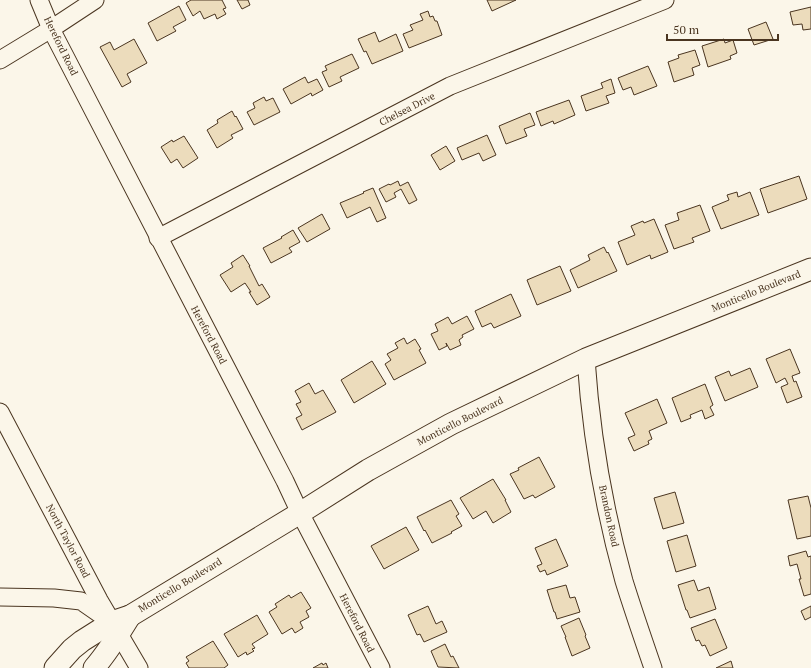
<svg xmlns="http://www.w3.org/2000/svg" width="811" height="668" viewBox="0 0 811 668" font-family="'PT Serif',serif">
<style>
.building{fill:#ecdcbc;stroke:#4a3520}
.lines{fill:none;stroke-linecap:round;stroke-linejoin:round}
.minor-casing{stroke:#4a3520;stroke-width:19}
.major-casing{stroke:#4a3520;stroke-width:23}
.minor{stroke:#fbf6e9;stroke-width:17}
.major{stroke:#fbf6e9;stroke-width:21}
.labels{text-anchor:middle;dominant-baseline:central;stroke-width:3;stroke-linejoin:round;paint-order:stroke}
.street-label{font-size:10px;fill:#4a3520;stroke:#fbf6e9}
</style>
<rect width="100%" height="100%" fill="#fbf6e9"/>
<g class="building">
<path d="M 191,0 L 222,0 L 226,8 L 223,9 L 226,14 L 217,19 L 215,14 L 204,19 L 200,11 L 193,16 L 186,3 Z"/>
<path d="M 237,0 L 248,0 L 250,5 L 242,9 Z"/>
<path d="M 487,0 L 516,0 L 492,11 Z"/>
<path d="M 179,6 L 186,20 L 173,27 L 176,31 L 157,41 L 148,23 Z"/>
<path d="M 811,7 L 811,29 L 803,30 L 802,24 L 793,25 L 790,12 Z"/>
<path d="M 428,11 L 430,17 L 433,16 L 435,21 L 437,21 L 442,35 L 409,48 L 403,34 L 413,30 L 410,25 L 423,20 L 420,14 Z"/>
<path d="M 766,22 L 773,39 L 754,45 L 748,29 Z"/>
<path d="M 375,32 L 379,42 L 396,34 L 403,51 L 372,64 L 366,51 L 364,52 L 358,39 Z"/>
<path d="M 134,39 L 147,63 L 127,74 L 131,82 L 122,87 L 100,47 L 110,42 L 114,50 Z"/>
<path d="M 724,39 L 725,43 L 733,40 L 737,53 L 730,56 L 731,59 L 708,67 L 702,46 Z"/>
<path d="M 695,50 L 700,65 L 692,68 L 694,75 L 674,82 L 668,62 L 679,58 L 678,55 Z"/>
<path d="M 352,54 L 359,68 L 340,77 L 342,81 L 329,87 L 322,72 L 327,70 L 325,66 Z"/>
<path d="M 648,66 L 657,86 L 634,95 L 631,87 L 623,90 L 618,78 Z"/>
<path d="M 305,77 L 308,83 L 317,79 L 323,90 L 312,96 L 311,93 L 291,104 L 283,89 Z"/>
<path d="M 611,79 L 615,93 L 606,96 L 609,103 L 586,111 L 581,96 L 603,88 L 601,83 Z"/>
<path d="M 264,97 L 266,101 L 273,98 L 280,112 L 254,125 L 247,112 L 255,108 L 253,103 Z"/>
<path d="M 569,100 L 575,115 L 554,124 L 553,121 L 541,126 L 536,112 Z"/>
<path d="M 232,111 L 235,117 L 236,116 L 243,129 L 231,135 L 233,138 L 217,148 L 207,130 L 218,123 L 217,120 Z"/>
<path d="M 530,113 L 535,125 L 524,129 L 527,136 L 506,144 L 499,126 Z"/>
<path d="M 487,135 L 496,155 L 483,161 L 479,153 L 462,160 L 457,148 Z"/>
<path d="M 184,136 L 198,158 L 183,168 L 177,159 L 171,163 L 161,147 L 172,140 L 173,142 Z"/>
<path d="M 446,146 L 455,161 L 440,170 L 431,155 Z"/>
<path d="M 799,176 L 807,199 L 768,213 L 760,189 Z"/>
<path d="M 398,181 L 400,186 L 408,182 L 417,200 L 409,204 L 401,189 L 394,193 L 396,197 L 386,202 L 379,189 L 389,184 L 390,185 Z"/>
<path d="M 373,188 L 386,218 L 377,222 L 370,207 L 347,218 L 340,203 L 364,193 L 363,192 Z"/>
<path d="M 737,192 L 738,197 L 750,192 L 759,215 L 721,229 L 712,207 L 729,200 L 727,195 Z"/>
<path d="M 700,205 L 710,231 L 692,238 L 694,242 L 674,249 L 665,225 L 679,220 L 677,213 Z"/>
<path d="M 322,214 L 330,229 L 307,242 L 298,228 Z"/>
<path d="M 654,219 L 668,252 L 651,259 L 650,255 L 627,265 L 618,242 L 635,235 L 631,226 L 643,221 L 644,223 Z"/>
<path d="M 293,230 L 300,242 L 289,248 L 292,252 L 271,263 L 263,248 L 282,238 L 281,237 Z"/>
<path d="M 604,247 L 607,253 L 608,252 L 617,271 L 578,288 L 570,270 L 590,260 L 588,255 Z"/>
<path d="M 243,255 L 250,266 L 249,266 L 259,286 L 262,284 L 270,297 L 257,305 L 249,292 L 251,292 L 245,283 L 231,292 L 220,275 L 233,267 L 231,263 Z"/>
<path d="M 560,266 L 571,291 L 537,305 L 527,280 Z"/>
<path d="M 511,294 L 521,316 L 494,328 L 491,323 L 482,327 L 475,311 Z"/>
<path d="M 467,316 L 474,329 L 462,335 L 463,337 L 459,340 L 461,345 L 450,350 L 446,343 L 447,346 L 439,350 L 431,334 L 438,331 L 435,324 L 448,317 L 452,324 Z"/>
<path d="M 404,338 L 407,344 L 415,339 L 421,349 L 419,350 L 426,363 L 394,380 L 385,364 L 391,360 L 387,354 L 398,348 L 395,343 Z"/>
<path d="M 790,349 L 800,373 L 792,376 L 794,382 L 796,381 L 802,397 L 787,403 L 781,387 L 788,384 L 785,378 L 776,383 L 766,359 Z"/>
<path d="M 372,361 L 386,384 L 354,403 L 341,380 Z"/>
<path d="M 750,368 L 758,387 L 725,401 L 715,377 L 729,371 L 731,376 Z"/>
<path d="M 309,383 L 315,394 L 323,390 L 336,412 L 302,430 L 296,418 L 302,415 L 296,404 L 301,402 L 295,391 Z"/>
<path d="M 705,384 L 713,405 L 710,407 L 714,415 L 705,419 L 702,410 L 690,415 L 691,418 L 681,422 L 672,398 Z"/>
<path d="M 657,399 L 667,423 L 649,431 L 652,439 L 648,441 L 649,444 L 634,451 L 628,438 L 635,435 L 625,413 Z"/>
<path d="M 539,457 L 555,487 L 535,498 L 533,495 L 524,499 L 510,474 L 519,470 L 518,468 Z"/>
<path d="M 493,479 L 506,500 L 505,500 L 511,512 L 493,523 L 486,511 L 473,519 L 460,498 Z"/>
<path d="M 675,492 L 684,523 L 663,529 L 654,498 Z"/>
<path d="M 808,496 L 811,508 L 811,536 L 797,539 L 788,500 Z"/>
<path d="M 451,500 L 459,514 L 456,516 L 462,526 L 451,532 L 452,533 L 432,543 L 425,530 L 424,531 L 417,517 Z"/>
<path d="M 406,527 L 419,550 L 384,569 L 371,546 Z"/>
<path d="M 687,535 L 696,566 L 676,572 L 667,541 Z"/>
<path d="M 556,539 L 568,566 L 547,575 L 545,570 L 540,572 L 537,566 L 542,564 L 535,548 Z"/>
<path d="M 806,551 L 808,557 L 811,556 L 811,594 L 804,596 L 799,579 L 801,579 L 797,564 L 790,566 L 788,556 Z"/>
<path d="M 694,580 L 698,591 L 709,587 L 716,609 L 690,618 L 687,610 L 686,610 L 678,585 Z"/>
<path d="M 566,585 L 570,598 L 575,597 L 580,612 L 557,619 L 555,612 L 554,612 L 547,590 Z"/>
<path d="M 301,592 L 311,608 L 306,611 L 309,617 L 300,622 L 303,628 L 295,633 L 292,628 L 282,634 L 269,612 L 277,607 L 275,604 L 289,595 L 291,598 Z"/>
<path d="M 428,606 L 436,624 L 442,621 L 447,632 L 424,642 L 420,634 L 417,635 L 408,615 Z"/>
<path d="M 811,606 L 811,617 L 805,620 L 801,611 Z"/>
<path d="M 257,615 L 268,634 L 252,644 L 255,648 L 252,649 L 254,651 L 247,655 L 246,652 L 238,657 L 224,634 Z"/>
<path d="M 579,618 L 586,635 L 585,636 L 590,648 L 572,656 L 565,637 L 566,637 L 561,626 Z"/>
<path d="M 715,619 L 727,648 L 710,656 L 705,645 L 702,646 L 699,640 L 696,641 L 691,628 Z"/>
<path d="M 213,641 L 228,665 L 224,668 L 189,668 L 186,663 L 189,661 L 186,657 Z"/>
<path d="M 445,644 L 451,657 L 453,656 L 459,668 L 438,667 L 431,651 Z"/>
<path d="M 731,661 L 733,668 L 716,668 Z"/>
<path d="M 322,663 L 323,665 L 326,663 L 328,668 L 313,668 Z"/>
</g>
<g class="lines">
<g class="minor-casing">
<g id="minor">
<path d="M 39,0 L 51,29 L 285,481 L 300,513 L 381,668"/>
<path d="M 0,60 L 51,29 L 95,0"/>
<path d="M 158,238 L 450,86 L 665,0"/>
<path d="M 586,359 C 591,434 604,509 624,581 C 633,610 643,639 653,668"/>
<path d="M 0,412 L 99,600 L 139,668"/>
<path d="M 0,597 L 54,598 L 81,601 L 107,619"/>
</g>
</g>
<g class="major-casing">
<g id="major">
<path d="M 55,668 L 72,649 L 82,641 L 112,622 L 130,616 L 300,513 L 368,470 L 451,424 L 586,359 L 811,269"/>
<path d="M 94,668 C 108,652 119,634 130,616"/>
</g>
</g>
<use href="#minor" class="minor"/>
<use href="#major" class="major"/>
</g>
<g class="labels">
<g class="street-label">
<text transform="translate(61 46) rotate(64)">Hereford Road</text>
<text transform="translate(407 109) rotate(-27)">Chelsea Drive</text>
<text transform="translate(756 291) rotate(-22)">Monticello Boulevard</text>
<text transform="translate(209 335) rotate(62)">Hereford Road</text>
<text transform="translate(460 421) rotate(-27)">Monticello Boulevard</text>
<text transform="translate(609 516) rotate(78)">Brandon Road</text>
<text transform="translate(68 541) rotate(62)">North Taylor Road</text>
<text transform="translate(180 585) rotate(-31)">Monticello Boulevard</text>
<text transform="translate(357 623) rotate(63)">Hereford Road</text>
</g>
</g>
<path d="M667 34v6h111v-6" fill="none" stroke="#4a3520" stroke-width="2"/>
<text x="673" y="34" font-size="12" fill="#4a3520" stroke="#fbf6e9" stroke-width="3" paint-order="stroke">50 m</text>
</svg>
